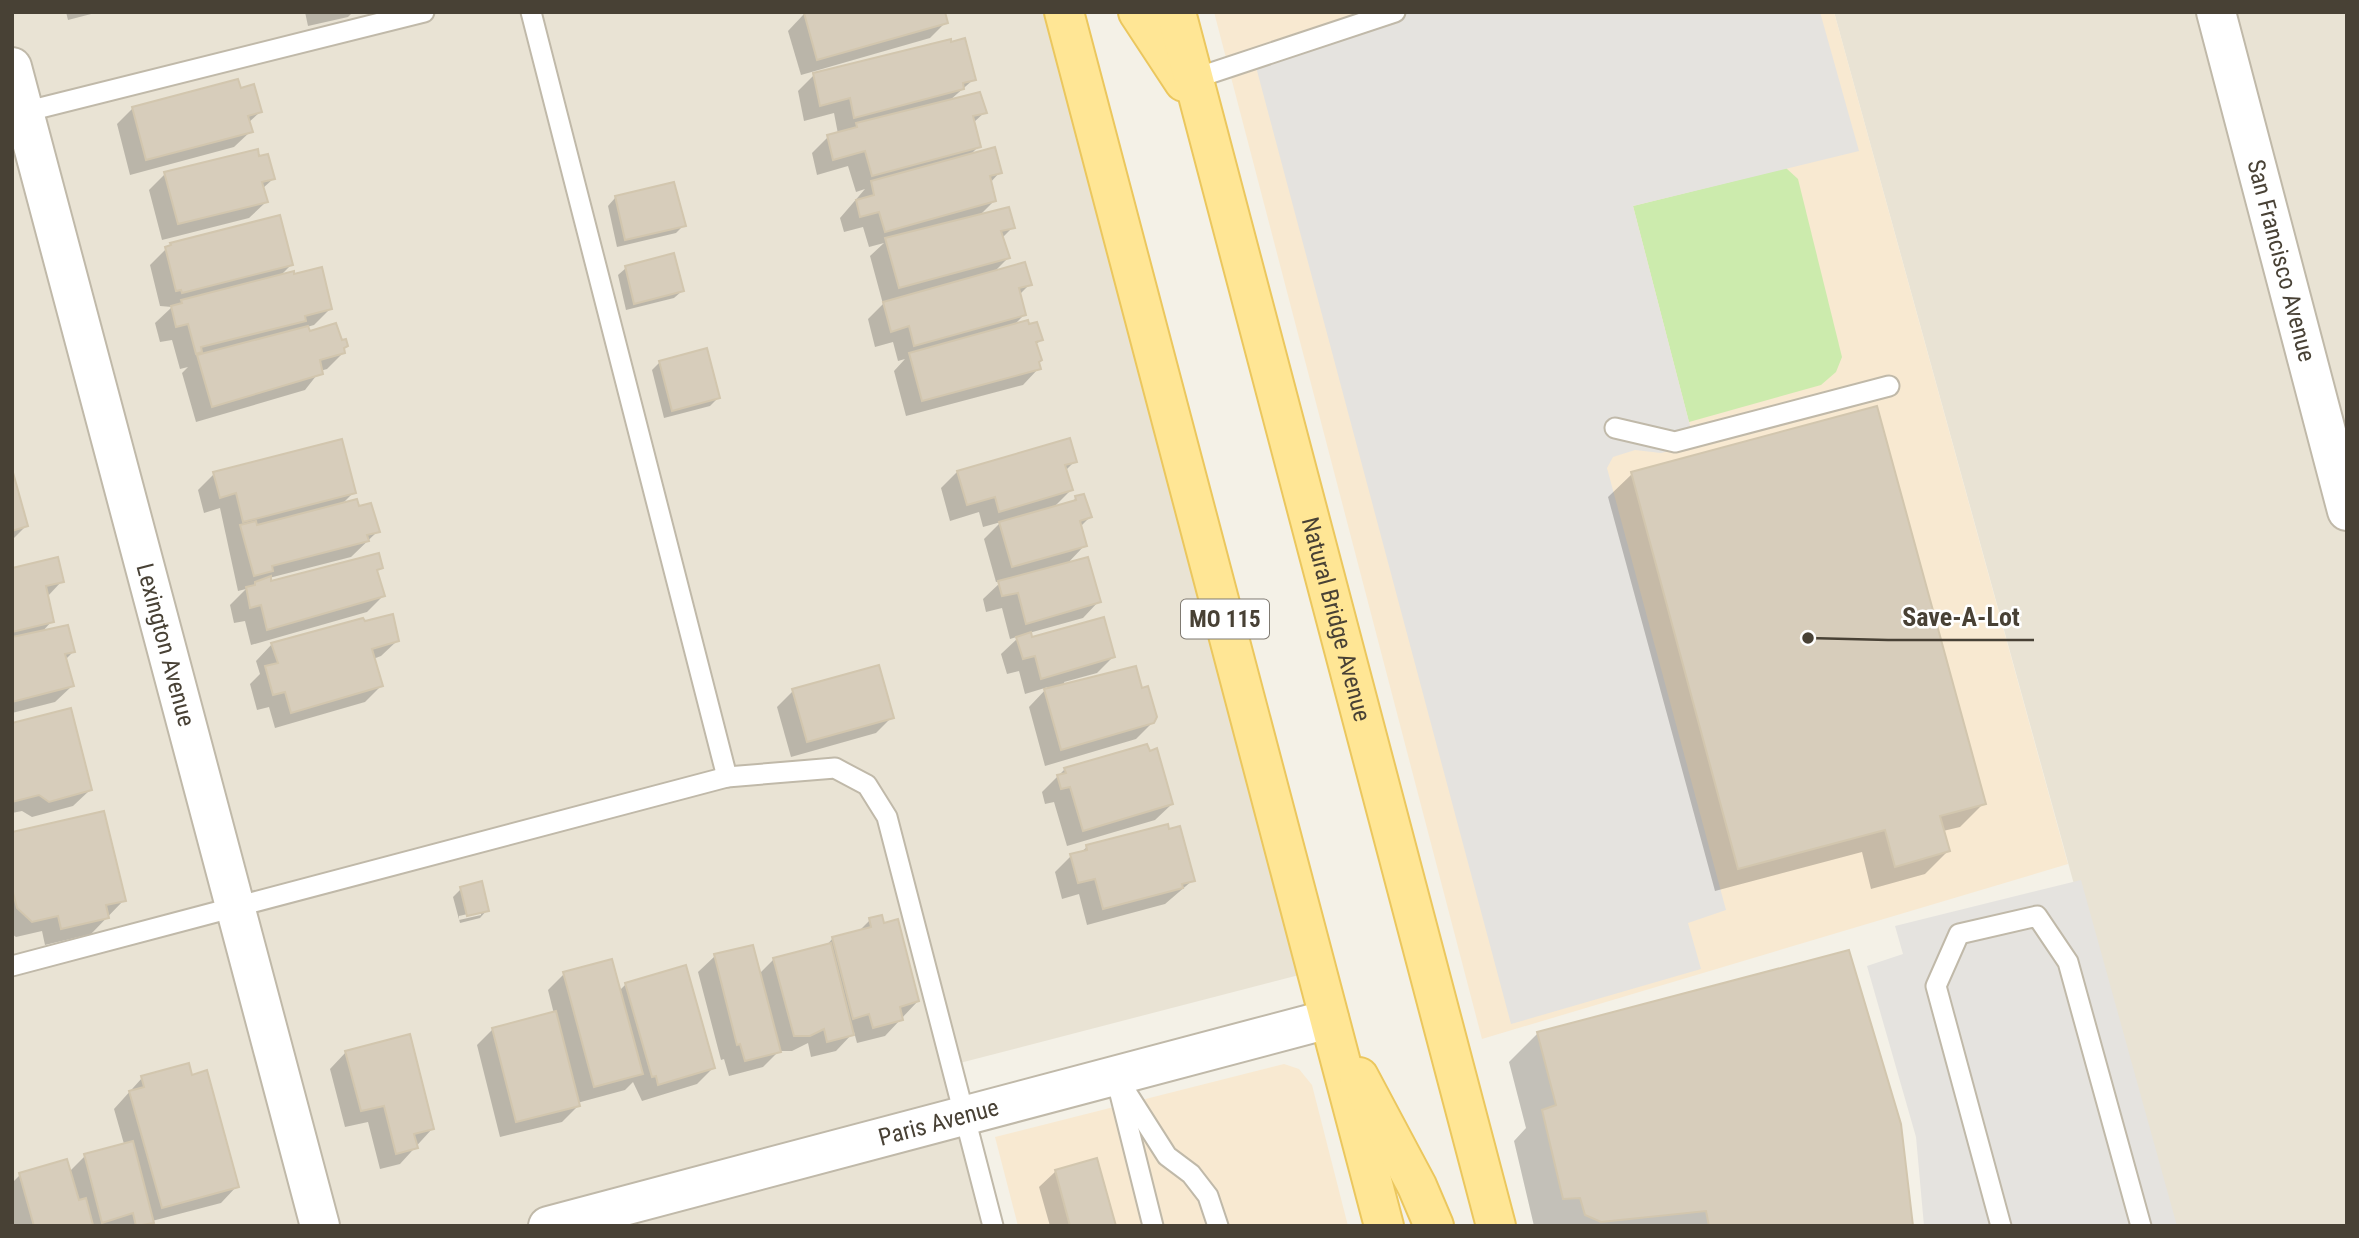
<svg xmlns="http://www.w3.org/2000/svg" width="2359" height="1238" viewBox="0 0 2359 1238" font-family="'Roboto Condensed',sans-serif">
<style>
.residential{fill:#e9e3d4}
.commercial{fill:#f8e9d1}
.green{fill:#ccebad}
.parking{fill:#e5e3df}
.shadow{fill:#0003;fill-rule:evenodd}
.building{fill:#d7cdbb;stroke:#d2c6ae;stroke-width:2}
.lines{fill:none;stroke-linecap:round;stroke-linejoin:round}
.service-casing{stroke:#c0b9a9;stroke-width:23}
.minor-casing{stroke:#c0b9a9;stroke-width:42}
.primary-casing{stroke:#ebc75e;stroke-width:42}
.service{stroke:#fff;stroke-width:19}
.minor{stroke:#fff;stroke-width:38}
.primary{stroke:#ffe695;stroke-width:38}
.labels{text-anchor:middle;dominant-baseline:central;stroke-width:5;stroke-linejoin:round;paint-order:stroke}
.shield{fill:#fff;stroke:#7f7a72;stroke-width:2}
.shield-label{font-size:23px;font-weight:bold;fill:#484135}
.street-label{font-size:24px;fill:#484135;stroke:#fff}
.leader{fill:none;stroke:#484135;stroke-width:2.5}
.callout-dot{fill:#484135;stroke:#fff;stroke-width:2.5}
.callout-label{font-size:26px;text-anchor:middle;font-weight:bold;fill:#484135;stroke:#fff;stroke-width:5;stroke-linejoin:round;paint-order:stroke}
</style>
<rect width="100%" height="100%" fill="#f4f1e7"/>
<g class="residential">
<path d="M 12,12 L 1043,12 L 1303,974 L 952,1065 L 989,1226 L 12,1226 Z"/>
<path d="M 1834,12 L 2347,12 L 2347,1226 L 2168,1226 Z"/>
</g>
<g class="commercial">
<path d="M 1214,12 L 1834,12 L 2068,864 L 1482,1039 Z"/>
<path d="M 1284,1064 L 1299,1069 L 1312,1085 L 1348,1226 L 1018,1226 L 995,1137 Z"/>
</g>
<path class="green" d="M 1786,168 L 1798,179 L 1842,357 L 1836,372 L 1821,385 L 1689,422 L 1633,206 Z"/>
<g class="parking">
<path d="M 1402,12 L 1820,12 L 1859,151 L 1633,206 L 1695,445 L 1661,453 L 1635,450 L 1613,457 L 1607,468 L 1726,910 L 1688,923 L 1701,969 L 1511,1024 L 1252,52 Z"/>
<path d="M 2081,880 L 2177,1226 L 1924,1226 L 1916,1137 L 1867,966 L 1903,954 L 1895,926 Z"/>
</g>
<g class="shadow">
<path d="M 66,12 L 99,12 L 68,20 Z"/>
<path d="M 305,12 L 353,12 L 348,17 L 308,26 Z"/>
<path d="M 813,12 L 944,12 L 946,22 L 930,38 L 801,75 L 788,31 L 804,14 Z"/>
<path d="M 814,75 L 974,79 L 949,101 L 985,112 L 973,123 L 979,146 L 969,156 L 1000,172 L 990,183 L 994,201 L 980,215 L 1013,227 L 1002,238 L 1008,258 L 994,272 L 1030,284 L 1019,295 L 1024,315 L 1012,327 L 1041,340 L 1035,345 L 1039,368 L 1023,385 L 906,416 L 894,371 L 905,359 L 898,361 L 893,342 L 875,347 L 868,319 L 883,304 L 870,256 L 884,243 L 869,247 L 863,227 L 844,232 L 840,218 L 865,189 L 856,192 L 848,166 L 817,175 L 812,153 L 828,137 L 838,134 L 834,113 L 804,121 L 798,91 Z"/>
<path d="M 240,90 L 260,112 L 248,123 L 251,131 L 234,147 L 130,175 L 117,124 L 133,108 Z"/>
<path d="M 258,158 L 273,179 L 262,189 L 266,202 L 249,218 L 162,240 L 149,190 L 165,174 Z"/>
<path d="M 615,198 L 684,225 L 676,233 L 617,247 L 608,206 Z"/>
<path d="M 171,244 L 291,265 L 279,277 L 331,308 L 314,325 L 307,327 L 309,333 L 344,352 L 327,369 L 320,371 L 305,390 L 196,422 L 182,373 L 188,367 L 180,369 L 172,340 L 160,342 L 155,323 L 172,307 L 160,306 L 150,265 Z"/>
<path d="M 626,268 L 682,291 L 674,298 L 626,310 L 618,275 Z"/>
<path d="M 660,362 L 718,398 L 710,406 L 664,418 L 652,370 Z"/>
<path d="M 1075,461 L 1065,471 L 1071,490 L 1052,509 L 1071,503 L 1076,498 L 1090,517 L 1080,527 L 1085,545 L 1066,565 L 1099,601 L 1083,618 L 1029,633 L 1031,639 L 1113,657 L 1097,673 L 1064,682 L 1065,685 L 1153,722 L 1136,739 L 1045,766 L 1029,707 L 1048,687 L 1025,694 L 1019,671 L 1007,674 L 1001,654 L 1020,636 L 1010,639 L 1002,608 L 986,612 L 983,599 L 1002,581 L 996,582 L 984,539 L 1001,522 L 983,527 L 979,512 L 950,521 L 941,488 L 957,472 Z"/>
<path d="M 214,474 L 354,492 L 341,505 L 358,508 L 378,531 L 351,557 L 269,578 L 270,583 L 381,567 L 376,572 L 383,596 L 367,612 L 251,645 L 245,621 L 234,623 L 230,605 L 246,589 L 238,591 L 220,508 L 204,513 L 198,490 Z"/>
<path d="M 1632,474 L 1984,803 L 1960,827 L 1943,831 L 1948,851 L 1925,874 L 1871,889 L 1862,852 L 1715,891 L 1608,497 Z"/>
<path d="M 12,475 L 26,526 L 12,540 Z"/>
<path d="M 12,570 L 62,581 L 47,597 L 52,621 L 41,633 L 73,652 L 65,660 L 72,686 L 55,702 L 12,713 Z"/>
<path d="M 398,640 L 381,656 L 373,659 L 381,686 L 365,702 L 275,728 L 269,707 L 257,710 L 250,684 L 260,674 L 256,661 L 272,644 Z"/>
<path d="M 793,691 L 892,717 L 876,733 L 791,757 L 777,707 Z"/>
<path d="M 12,724 L 90,790 L 73,806 L 32,817 L 22,811 L 12,813 Z"/>
<path d="M 1065,769 L 1172,804 L 1155,820 L 1067,846 L 1054,802 L 1045,804 L 1042,792 Z"/>
<path d="M 12,834 L 124,900 L 91,934 L 45,945 L 42,931 L 16,937 L 12,934 Z"/>
<path d="M 1087,847 L 1193,880 L 1165,904 L 1087,925 L 1079,894 L 1062,899 L 1055,872 L 1071,856 L 1080,853 Z"/>
<path d="M 461,889 L 487,910 L 480,918 L 460,923 L 453,897 ZM 481,911 L 481,915 L 459,920 L 459,916 Z"/>
<path d="M 870,920 L 918,1001 L 901,1019 L 885,1036 L 857,1043 L 854,1032 L 836,1051 L 811,1057 L 808,1043 L 792,1051 L 779,1051 L 763,1067 L 729,1076 L 724,1059 L 721,1060 L 698,972 L 715,956 L 759,974 L 773,960 L 826,946 L 833,938 L 858,932 Z"/>
<path d="M 564,974 L 619,991 L 626,984 L 713,1068 L 697,1084 L 642,1101 L 633,1082 L 625,1090 L 577,1103 L 578,1106 L 562,1122 L 500,1137 L 477,1045 L 493,1029 L 554,1014 L 548,990 Z"/>
<path d="M 1538,1033 L 1911,1226 L 1534,1226 L 1514,1141 L 1526,1128 L 1509,1062 Z"/>
<path d="M 346,1052 L 432,1129 L 400,1164 L 380,1169 L 368,1122 L 345,1127 L 330,1069 Z"/>
<path d="M 142,1078 L 237,1186 L 221,1203 L 152,1221 L 149,1226 L 12,1226 L 12,1183 L 20,1175 L 69,1172 L 85,1156 L 124,1144 L 114,1109 Z"/>
<path d="M 1056,1171 L 1114,1226 L 1050,1226 L 1039,1187 Z"/>
</g>
<g class="building">
<path d="M 945,12 L 948,23 L 817,60 L 804,13 Z"/>
<path d="M 965,38 L 976,80 L 963,83 L 964,89 L 854,118 L 850,98 L 820,106 L 813,73 L 951,39 L 951,42 Z"/>
<path d="M 238,79 L 241,88 L 254,84 L 262,112 L 248,116 L 253,132 L 146,160 L 132,107 Z"/>
<path d="M 980,92 L 987,113 L 973,116 L 981,147 L 872,176 L 865,151 L 833,160 L 827,135 L 857,127 L 856,123 Z"/>
<path d="M 995,147 L 1002,173 L 990,176 L 996,201 L 885,232 L 879,212 L 860,217 L 856,200 L 874,195 L 871,181 Z"/>
<path d="M 258,149 L 259,156 L 268,154 L 275,179 L 262,182 L 268,202 L 178,224 L 164,172 Z"/>
<path d="M 674,182 L 686,226 L 625,240 L 615,196 Z"/>
<path d="M 1009,207 L 1015,228 L 1001,231 L 1010,258 L 899,288 L 885,238 Z"/>
<path d="M 280,215 L 293,265 L 182,293 L 181,290 L 176,291 L 165,247 L 171,245 L 170,243 Z"/>
<path d="M 674,253 L 684,291 L 634,304 L 625,266 Z"/>
<path d="M 1025,262 L 1032,285 L 1019,288 L 1026,315 L 914,346 L 909,326 L 891,332 L 883,302 Z"/>
<path d="M 322,267 L 332,309 L 305,316 L 306,321 L 201,347 L 202,352 L 196,354 L 188,324 L 176,327 L 171,306 L 182,303 L 181,300 L 294,271 L 294,274 Z"/>
<path d="M 1028,320 L 1029,324 L 1037,322 L 1043,340 L 1036,342 L 1042,360 L 1039,362 L 1041,369 L 922,401 L 909,353 Z"/>
<path d="M 336,323 L 342,340 L 346,339 L 348,346 L 344,348 L 345,353 L 320,360 L 323,374 L 212,407 L 197,355 L 308,326 L 310,331 Z"/>
<path d="M 707,348 L 720,398 L 672,411 L 659,361 Z"/>
<path d="M 1877,406 L 1986,804 L 1940,816 L 1950,851 L 1895,867 L 1885,830 L 1738,869 L 1631,472 Z"/>
<path d="M 1070,438 L 1077,462 L 1065,465 L 1073,490 L 999,512 L 995,497 L 967,505 L 957,471 Z"/>
<path d="M 342,439 L 356,493 L 243,522 L 236,493 L 220,498 L 213,472 Z"/>
<path d="M 12,469 L 28,526 L 12,531 Z"/>
<path d="M 1084,494 L 1092,517 L 1080,521 L 1087,546 L 1012,567 L 999,522 L 1076,500 L 1075,496 Z"/>
<path d="M 357,499 L 359,506 L 371,503 L 380,532 L 367,535 L 369,541 L 272,566 L 273,571 L 254,576 L 240,525 L 256,521 L 257,525 Z"/>
<path d="M 379,553 L 383,568 L 377,570 L 385,596 L 267,630 L 261,605 L 250,608 L 246,587 L 255,585 L 255,582 L 271,576 L 271,581 Z"/>
<path d="M 58,557 L 64,582 L 46,586 L 54,622 L 12,632 L 12,568 Z"/>
<path d="M 1088,557 L 1101,602 L 1026,624 L 1018,593 L 1002,596 L 998,581 Z"/>
<path d="M 393,614 L 399,641 L 372,649 L 383,686 L 291,713 L 285,692 L 273,695 L 265,666 L 278,663 L 271,643 L 363,618 L 365,621 Z"/>
<path d="M 1104,617 L 1115,657 L 1041,679 L 1035,656 L 1023,659 L 1016,637 L 1031,632 L 1032,637 Z"/>
<path d="M 68,625 L 75,652 L 65,654 L 74,686 L 12,702 L 12,637 Z"/>
<path d="M 879,665 L 894,718 L 807,742 L 792,689 Z"/>
<path d="M 1136,666 L 1142,688 L 1148,686 L 1157,717 L 1154,723 L 1061,750 L 1044,689 Z"/>
<path d="M 71,708 L 92,790 L 49,802 L 39,795 L 12,802 L 12,723 Z"/>
<path d="M 1147,744 L 1150,751 L 1157,748 L 1173,804 L 1083,831 L 1070,787 L 1061,789 L 1057,775 L 1066,773 L 1064,768 Z"/>
<path d="M 104,811 L 126,901 L 106,905 L 109,918 L 61,929 L 58,916 L 32,922 L 17,908 L 12,889 L 12,832 Z"/>
<path d="M 1168,824 L 1169,829 L 1180,826 L 1195,881 L 1182,884 L 1183,888 L 1103,909 L 1095,879 L 1078,883 L 1070,854 L 1087,850 L 1086,845 Z"/>
<path d="M 482,881 L 489,911 L 467,916 L 460,887 Z"/>
<path d="M 882,915 L 884,923 L 898,919 L 919,1001 L 900,1007 L 903,1020 L 873,1028 L 869,1014 L 853,1019 L 832,937 L 871,927 L 869,918 Z"/>
<path d="M 831,943 L 854,1035 L 827,1042 L 824,1029 L 810,1036 L 794,1036 L 773,958 Z"/>
<path d="M 753,945 L 781,1052 L 745,1061 L 740,1044 L 737,1045 L 714,954 Z"/>
<path d="M 1849,950 L 1901,1124 L 1913,1226 L 1709,1226 L 1706,1211 L 1601,1222 L 1585,1215 L 1580,1198 L 1563,1199 L 1542,1110 L 1556,1105 L 1537,1032 Z"/>
<path d="M 612,959 L 643,1074 L 594,1087 L 563,972 Z"/>
<path d="M 686,965 L 715,1068 L 658,1085 L 656,1076 L 652,1077 L 625,983 Z"/>
<path d="M 556,1011 L 580,1106 L 516,1122 L 492,1028 Z"/>
<path d="M 410,1034 L 434,1129 L 414,1134 L 418,1148 L 396,1154 L 384,1106 L 361,1111 L 345,1051 Z"/>
<path d="M 189,1063 L 192,1075 L 207,1070 L 239,1187 L 162,1208 L 129,1091 L 144,1087 L 141,1076 Z"/>
<path d="M 133,1141 L 154,1223 L 136,1226 L 133,1213 L 102,1223 L 84,1154 Z"/>
<path d="M 1097,1158 L 1116,1226 L 1070,1226 L 1055,1170 Z"/>
<path d="M 67,1159 L 79,1200 L 86,1198 L 93,1225 L 34,1226 L 19,1173 Z"/>
</g>
<g class="lines">
<g class="service-casing">
<g id="service">
<path d="M 531,12 L 727,777"/>
<path d="M 1193,79 L 1395,12"/>
<path d="M 24,112 L 424,12"/>
<path d="M 1615,428 L 1675,442 L 1889,386"/>
<path d="M 12,966 L 727,777 L 835,768 L 867,785 L 887,817 L 993,1226"/>
<path d="M 1116,1076 L 1167,1156 L 1191,1174 L 1208,1196 L 1218,1226"/>
<path d="M 1120,1094 L 1153,1226"/>
<path d="M 2001,1226 L 1936,986 L 1959,934 L 2037,916 L 2068,962 L 2141,1226"/>
</g>
</g>
<g class="minor-casing">
<g id="minor">
<path id="s1" d="M 2216,12 L 2347,511"/>
<path id="s2" d="M 12,67 L 320,1226"/>
<path id="s3" d="M 548,1226 L 1329,1019"/>
</g>
</g>
<g class="primary-casing">
<g id="primary">
<path d="M 1064,12 L 1384,1226"/>
<path d="M 1138,12 L 1184,82"/>
<path id="s4" d="M 1176,12 L 1496,1226"/>
<path d="M 1359,1077 L 1417,1186 L 1434,1226"/>
</g>
</g>
<use href="#service" class="service"/>
<use href="#minor" class="minor"/>
<use href="#primary" class="primary"/>
</g>
<g class="labels">
<rect class="shield" x="1181" y="599.5" width="88" height="39" rx="5"/>
<g class="shield-label">
<text x="1225" y="619">MO 115</text>
</g>
<g class="street-label">
<text stroke="none"><textPath href="#s1" startOffset="257">San Francisco Avenue</textPath></text>
<text stroke="none"><textPath href="#s4" startOffset="628">Natural Bridge Avenue</textPath></text>
<text stroke="none"><textPath href="#s2" startOffset="598">Lexington Avenue</textPath></text>
<text stroke="none"><textPath href="#s3" startOffset="404">Paris Avenue</textPath></text>
</g>
</g>
<path class="leader" d="M1808 638L1888 640H2034"/>
<circle class="callout-dot" cx="1808" cy="638" r="7"/>
<g class="callout-label">
<text x="1961" y="626">Save-A-Lot</text>
</g>
<rect width="2359" height="1238" fill="none" stroke="#484135" stroke-width="28"/>
</svg>
